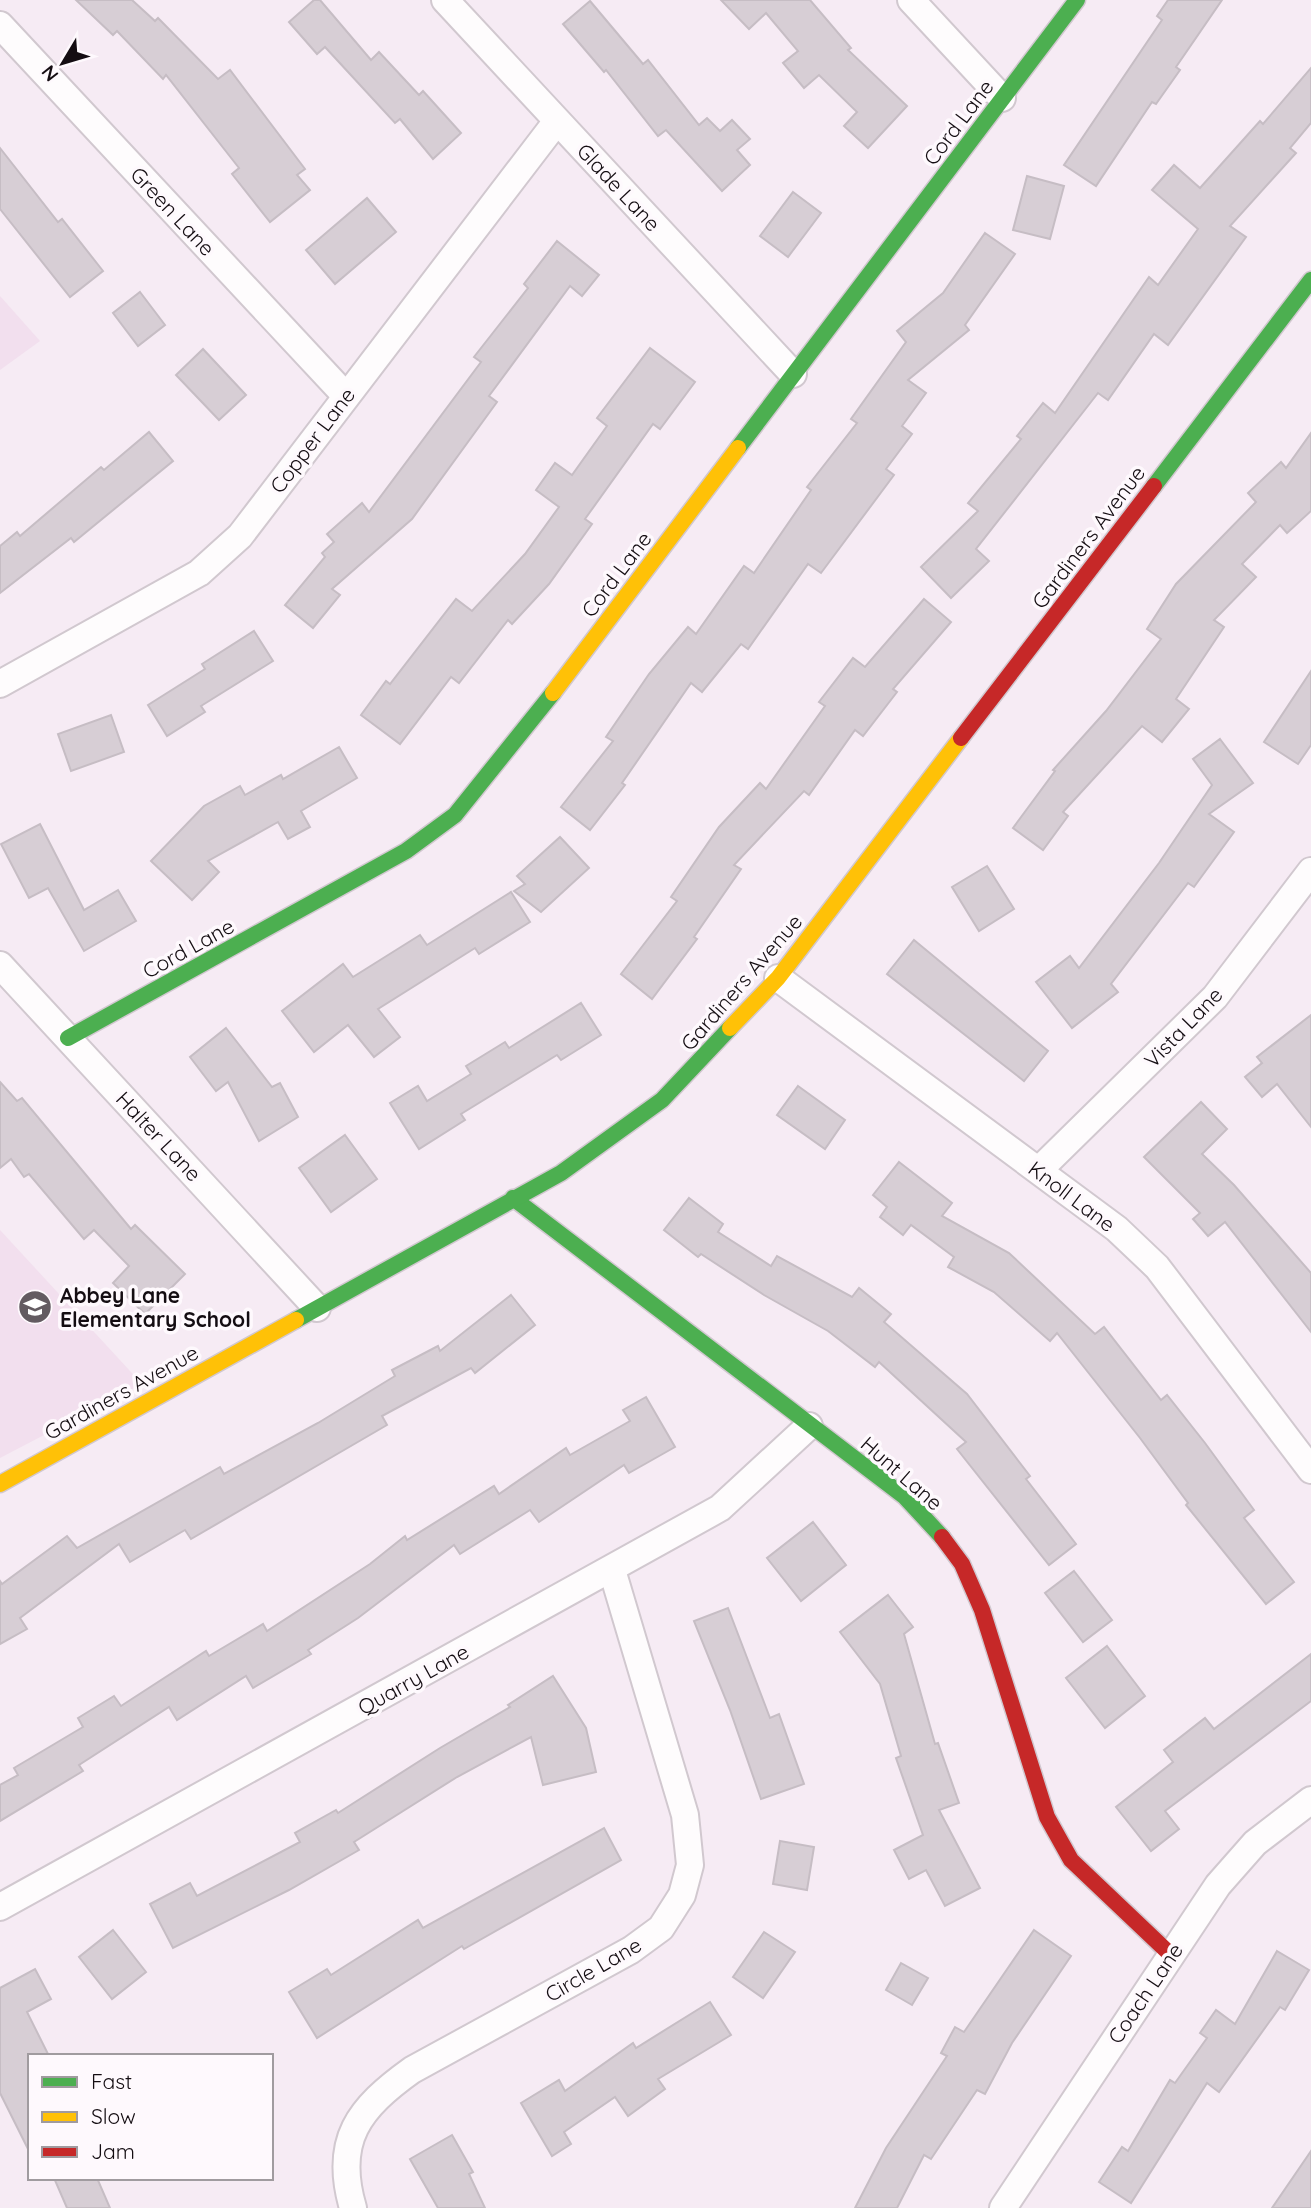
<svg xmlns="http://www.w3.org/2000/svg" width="1311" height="2208" viewBox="0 0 1311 2208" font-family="Quicksand,sans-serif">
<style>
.built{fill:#f2dfee}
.building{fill:#d7ced5;stroke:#c6bdc4;stroke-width:2}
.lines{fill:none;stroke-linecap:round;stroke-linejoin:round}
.street-casing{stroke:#d1c8cf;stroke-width:30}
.fast-casing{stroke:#d1c8cf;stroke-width:19}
.slow-casing{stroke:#d1c8cf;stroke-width:19}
.jam-casing{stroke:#d1c8cf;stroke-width:19}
.street{stroke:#fefcfd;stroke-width:26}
.fast{stroke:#4caf50;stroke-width:16}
.slow{stroke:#ffc107;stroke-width:16}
.jam{stroke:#c62828;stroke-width:16}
.labels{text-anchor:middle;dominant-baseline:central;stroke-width:7;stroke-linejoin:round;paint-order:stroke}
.street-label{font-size:21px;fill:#140d12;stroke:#fef9fd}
.poi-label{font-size:21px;font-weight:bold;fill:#140d12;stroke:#fef9fd;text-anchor:start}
</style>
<rect width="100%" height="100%" fill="#f6ebf4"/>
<g class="built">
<path d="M 0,296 L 40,341 L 0,370 Z"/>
<path d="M 0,1230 L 142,1384 L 0,1458 Z"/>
</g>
<g class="building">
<path d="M 76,0 L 132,0 L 155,21 L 158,18 L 218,79 L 230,70 L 305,169 L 297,175 L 310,190 L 270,222 L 232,174 L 239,168 L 166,75 L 163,79 L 117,31 L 113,35 Z"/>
<path d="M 314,0 L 320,0 L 371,60 L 379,52 L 419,95 L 423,91 L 461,133 L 433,159 L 400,119 L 395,123 L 325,47 L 317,54 L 289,22 Z"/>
<path d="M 721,0 L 810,0 L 851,48 L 848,50 L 907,106 L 868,148 L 844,126 L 857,112 L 819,75 L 804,88 L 783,63 L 798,51 L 766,13 L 749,29 Z"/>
<path d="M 1168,0 L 1222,0 L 1176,67 L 1180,70 L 1156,104 L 1152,102 L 1096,186 L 1064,165 L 1162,20 L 1157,16 Z"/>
<path d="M 590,1 L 643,64 L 648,60 L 699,125 L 707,118 L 720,131 L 732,120 L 750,139 L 737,150 L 750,165 L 722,191 L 666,130 L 658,136 L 606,70 L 604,72 L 563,24 Z"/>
<path d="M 1311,68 L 1311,123 L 1290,148 L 1296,153 L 1230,226 L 1246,237 L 1168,345 L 1154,334 L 1108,400 L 1098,393 L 976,549 L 989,561 L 951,598 L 921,567 L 978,511 L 968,503 L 1021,439 L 1017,436 L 1043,403 L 1055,413 L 1149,277 L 1158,285 L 1198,229 L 1152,190 L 1174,165 L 1200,188 L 1260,121 L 1263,124 Z"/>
<path d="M 0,148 L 58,222 L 62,219 L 103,271 L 70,297 L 0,209 Z"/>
<path d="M 1027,176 L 1064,186 L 1050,239 L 1013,230 Z"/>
<path d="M 793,192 L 821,213 L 788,257 L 760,236 Z"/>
<path d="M 367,198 L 396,232 L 335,284 L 306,250 Z"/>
<path d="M 985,233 L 1015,254 L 965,325 L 969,330 L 908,380 L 926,393 L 902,426 L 912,434 L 886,469 L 894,475 L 821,573 L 808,564 L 748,649 L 741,644 L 702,692 L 691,683 L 622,783 L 625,785 L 590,830 L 561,807 L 613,741 L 606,737 L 649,674 L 688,627 L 696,634 L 744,566 L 754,573 L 811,490 L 807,487 L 857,423 L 851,419 L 906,342 L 897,331 L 943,293 Z"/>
<path d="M 557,241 L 599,275 L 582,296 L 570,286 L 489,396 L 497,402 L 412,519 L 332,589 L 340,595 L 313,628 L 285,605 L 325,557 L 322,553 L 334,542 L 327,534 L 362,503 L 369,512 L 481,362 L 474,357 L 528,288 L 524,284 Z"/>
<path d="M 140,292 L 165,325 L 138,346 L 113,313 Z"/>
<path d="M 650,348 L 695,382 L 660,429 L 653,424 L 585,519 L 592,524 L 549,584 L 512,624 L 508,620 L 459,683 L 451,677 L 400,744 L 361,715 L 386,681 L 390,684 L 456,599 L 472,611 L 525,554 L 559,507 L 536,490 L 555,463 L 572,475 L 607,426 L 597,418 Z"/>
<path d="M 203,349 L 246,395 L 219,420 L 176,375 Z"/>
<path d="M 149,432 L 173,461 L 74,542 L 71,538 L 0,593 L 0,546 L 17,532 L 20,536 L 101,467 L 104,470 Z"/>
<path d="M 1311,433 L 1311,511 L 1287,533 L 1280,525 L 1242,564 L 1256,577 L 1214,620 L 1224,627 L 1176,699 L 1189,709 L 1162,742 L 1142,726 L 1063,812 L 1068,816 L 1043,850 L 1013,828 L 1055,771 L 1053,770 L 1106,711 L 1161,639 L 1147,629 L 1176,584 L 1256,502 L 1248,493 L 1281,462 L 1286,468 Z"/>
<path d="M 924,599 L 951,622 L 893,689 L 897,692 L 863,736 L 855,730 L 809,795 L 804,791 L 734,865 L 741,869 L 694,937 L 697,939 L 652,999 L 621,974 L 677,901 L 671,897 L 719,827 L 760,783 L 766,789 L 825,706 L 819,702 L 853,658 L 865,667 Z"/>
<path d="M 254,631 L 273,661 L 201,706 L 205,712 L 167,736 L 148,705 L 205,669 L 202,664 Z"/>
<path d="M 1311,671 L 1311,745 L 1298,764 L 1264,742 Z"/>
<path d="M 111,715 L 124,752 L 71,771 L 58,734 Z"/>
<path d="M 1220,739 L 1253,783 L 1209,814 L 1234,832 L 1194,887 L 1188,883 L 1111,984 L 1118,992 L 1072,1028 L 1036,982 L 1070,956 L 1079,968 L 1159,863 L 1212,785 L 1193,759 Z"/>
<path d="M 339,747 L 357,778 L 301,811 L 310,827 L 288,839 L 278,822 L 208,861 L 219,872 L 192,900 L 151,861 L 204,806 L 240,786 L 245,795 L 281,775 L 283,779 Z"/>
<path d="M 40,824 L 84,910 L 118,890 L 136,921 L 84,951 L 48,888 L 29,898 L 1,844 Z"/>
<path d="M 560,837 L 589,868 L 541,912 L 514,891 L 525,884 L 517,876 Z"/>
<path d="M 987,866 L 1014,909 L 979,931 L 952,887 Z"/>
<path d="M 511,892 L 530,922 L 479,954 L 475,948 L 378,1009 L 400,1037 L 374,1057 L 348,1025 L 314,1052 L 282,1011 L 343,964 L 353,977 L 420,935 L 427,945 Z"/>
<path d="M 914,940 L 1048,1051 L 1024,1081 L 887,974 Z"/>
<path d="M 581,1003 L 601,1035 L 561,1060 L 557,1055 L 461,1114 L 465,1120 L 419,1149 L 390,1103 L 418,1086 L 427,1101 L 471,1074 L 466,1066 L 505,1042 L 509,1048 Z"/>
<path d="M 1311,1015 L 1311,1127 L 1277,1084 L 1262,1097 L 1245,1077 L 1262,1063 L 1257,1057 Z"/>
<path d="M 226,1028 L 272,1087 L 280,1083 L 298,1117 L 259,1141 L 228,1082 L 216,1091 L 190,1057 Z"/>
<path d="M 0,1082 L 17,1101 L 22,1098 L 131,1229 L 135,1225 L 185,1274 L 145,1314 L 113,1283 L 129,1266 L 94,1230 L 84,1239 L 29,1174 L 24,1177 L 11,1159 L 0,1168 Z"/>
<path d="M 798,1086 L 845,1120 L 825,1149 L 777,1115 Z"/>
<path d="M 1201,1102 L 1227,1129 L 1202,1154 L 1234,1185 L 1311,1273 L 1311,1332 L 1225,1222 L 1208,1236 L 1193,1219 L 1200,1213 L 1144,1157 Z"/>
<path d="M 345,1135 L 377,1179 L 331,1212 L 299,1168 Z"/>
<path d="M 899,1162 L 952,1203 L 942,1216 L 1009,1253 L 1095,1334 L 1104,1327 L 1161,1400 L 1167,1395 L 1205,1443 L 1254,1510 L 1244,1518 L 1294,1582 L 1266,1604 L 1186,1505 L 1188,1503 L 1140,1438 L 1057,1333 L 1050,1341 L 994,1292 L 948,1267 L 954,1257 L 911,1225 L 903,1235 L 880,1217 L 887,1207 L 873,1195 Z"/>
<path d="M 689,1198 L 723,1224 L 718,1232 L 771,1266 L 777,1256 L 852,1297 L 859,1288 L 891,1314 L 884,1322 L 967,1394 L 1030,1476 L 1026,1479 L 1076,1544 L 1049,1565 L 957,1449 L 966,1442 L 879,1362 L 875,1367 L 828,1331 L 764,1295 L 701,1254 L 698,1257 L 664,1230 Z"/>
<path d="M 511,1295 L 535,1325 L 475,1373 L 471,1368 L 382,1416 L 387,1425 L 191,1539 L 185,1530 L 130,1562 L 119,1544 L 20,1618 L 27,1629 L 0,1644 L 0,1581 L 2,1584 L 67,1536 L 77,1548 L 220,1467 L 224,1474 L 318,1423 L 395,1376 L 392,1370 L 438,1346 L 440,1351 Z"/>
<path d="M 646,1397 L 675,1447 L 629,1473 L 624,1465 L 539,1522 L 530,1510 L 460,1554 L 454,1545 L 358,1618 L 308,1650 L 311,1654 L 253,1688 L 246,1676 L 177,1720 L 169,1707 L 79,1765 L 83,1771 L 0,1821 L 0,1785 L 18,1775 L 14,1768 L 83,1727 L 78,1718 L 114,1696 L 121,1706 L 206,1651 L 209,1656 L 263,1624 L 267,1631 L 370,1564 L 405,1536 L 407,1540 L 494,1486 L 499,1494 L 566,1448 L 570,1455 L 630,1421 L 623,1410 Z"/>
<path d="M 813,1522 L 846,1565 L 801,1601 L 767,1558 Z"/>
<path d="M 1074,1571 L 1112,1620 L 1083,1642 L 1045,1593 Z"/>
<path d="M 888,1595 L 913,1627 L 904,1634 L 935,1744 L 938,1743 L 959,1803 L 939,1810 L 980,1888 L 945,1906 L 926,1870 L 909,1879 L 894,1850 L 923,1835 L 896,1758 L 901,1756 L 880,1684 L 840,1632 Z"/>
<path d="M 728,1608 L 770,1718 L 779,1714 L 804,1784 L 761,1799 L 730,1710 L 694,1621 Z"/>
<path d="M 1107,1646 L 1145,1696 L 1105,1728 L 1066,1678 Z"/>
<path d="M 1311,1654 L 1311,1701 L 1165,1811 L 1179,1829 L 1151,1851 L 1116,1807 L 1173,1762 L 1164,1750 L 1205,1718 L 1214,1729 Z"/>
<path d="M 553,1676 L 586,1728 L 596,1772 L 543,1785 L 531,1737 L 457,1777 L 354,1842 L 359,1850 L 289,1890 L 173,1948 L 150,1904 L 190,1883 L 197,1896 L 300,1842 L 295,1833 L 336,1810 L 338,1813 L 440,1748 L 510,1707 L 508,1705 Z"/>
<path d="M 604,1828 L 621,1860 L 464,1949 L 462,1946 L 317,2038 L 289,1992 L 327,1969 L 331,1975 L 418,1920 L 423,1928 Z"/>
<path d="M 780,1841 L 814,1847 L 807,1890 L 773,1884 Z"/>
<path d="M 113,1930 L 146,1972 L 112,1999 L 79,1957 Z"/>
<path d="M 1034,1930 L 1071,1956 L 1012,2043 L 985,2094 L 977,2090 L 931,2159 L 924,2155 L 897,2208 L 855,2208 L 886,2148 L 947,2056 L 941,2053 L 955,2027 L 964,2032 Z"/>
<path d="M 764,1932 L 795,1952 L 763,1998 L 733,1977 Z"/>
<path d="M 1277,1951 L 1309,1970 L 1285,2010 L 1280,2007 L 1219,2092 L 1207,2083 L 1131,2203 L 1099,2182 L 1122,2147 L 1128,2151 L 1170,2080 L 1175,2083 L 1207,2038 L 1200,2033 L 1216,2010 L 1235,2024 Z"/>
<path d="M 901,1963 L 928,1978 L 912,2005 L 886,1990 Z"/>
<path d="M 35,1969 L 51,1999 L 27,2012 L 49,2056 L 30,2056 L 30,2153 L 0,2093 L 0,1988 Z"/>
<path d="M 710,2002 L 731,2035 L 658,2079 L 665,2089 L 628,2116 L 615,2097 L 564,2132 L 571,2144 L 552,2156 L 521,2103 L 559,2080 L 565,2091 L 633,2043 L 636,2048 Z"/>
<path d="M 452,2135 L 473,2172 L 469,2174 L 485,2208 L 438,2208 L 410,2159 Z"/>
<path d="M 1311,2151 L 1311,2208 L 1272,2208 Z"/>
<path d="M 54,2178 L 97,2178 L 110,2208 L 67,2208 Z"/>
</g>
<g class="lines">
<g class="street-casing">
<g id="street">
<path d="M 445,0 L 793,374"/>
<path d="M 911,0 L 1002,98"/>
<path d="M 0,25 L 346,396"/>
<path d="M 0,684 L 199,573 L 240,536 L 557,121"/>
<path d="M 0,965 L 317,1308"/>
<path d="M 778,978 L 1117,1229 L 1157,1267 L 1311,1470"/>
<path d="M 1039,1170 L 1215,997 L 1311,871"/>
<path d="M 0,1907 L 720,1508 L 809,1426"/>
<path d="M 353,2208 C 333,2140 359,2108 412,2070 L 631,1950 L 661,1928 L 682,1895 L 690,1865 L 685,1815 L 612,1570"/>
<path d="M 1003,2208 L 1218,1885 L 1255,1843 L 1311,1800"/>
</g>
</g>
<g class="fast-casing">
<g id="fast">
<path d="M 738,448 L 1077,0"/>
<path d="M 1154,486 L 1311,280"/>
<path d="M 68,1038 L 406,851 L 455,815 L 553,693"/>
<path d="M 513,1198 L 905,1497 L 942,1537"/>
<path d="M 296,1320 L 561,1173 L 662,1100 L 730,1028"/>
</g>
</g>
<g class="slow-casing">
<g id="slow">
<path d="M 553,693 L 738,448"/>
<path d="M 730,1028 L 778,978 L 961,738"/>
<path d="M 0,1484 L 296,1320"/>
</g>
</g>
<g class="jam-casing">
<g id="jam">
<path d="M 961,738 L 1154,486"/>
<path d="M 942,1537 L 962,1564 L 982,1610 L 1047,1817 L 1071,1860 L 1170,1954"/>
</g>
</g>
<use href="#street" class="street"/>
<use href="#fast" class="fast"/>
<use href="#slow" class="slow"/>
<use href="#jam" class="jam"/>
</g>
<defs>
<g id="school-disc" transform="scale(1.75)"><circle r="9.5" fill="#635b61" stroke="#fef9fd"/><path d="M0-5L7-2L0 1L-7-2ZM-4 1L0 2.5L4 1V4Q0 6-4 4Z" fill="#fff"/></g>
</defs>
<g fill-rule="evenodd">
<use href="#school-disc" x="35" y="1307"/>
</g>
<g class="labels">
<g class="street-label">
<text transform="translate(958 122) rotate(-53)">Cord Lane</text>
<text transform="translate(619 187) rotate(47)">Glade Lane</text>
<text transform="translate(173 211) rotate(47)">Green Lane</text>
<text transform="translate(312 440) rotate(-53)">Copper Lane</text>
<text transform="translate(1088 537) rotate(-53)">Gardiners Avenue</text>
<text transform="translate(616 574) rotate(-53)">Cord Lane</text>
<text transform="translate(188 948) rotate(-29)">Cord Lane</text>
<text transform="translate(741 982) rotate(-49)">Gardiners Avenue</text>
<text transform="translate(1183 1027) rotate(-46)">Vista Lane</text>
<text transform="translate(159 1136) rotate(47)">Halter Lane</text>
<text transform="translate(1072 1196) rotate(37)">Knoll Lane</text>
<text transform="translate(121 1392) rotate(-29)">Gardiners Avenue</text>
<text transform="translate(902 1473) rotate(41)">Hunt Lane</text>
<text transform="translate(413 1679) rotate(-29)">Quarry Lane</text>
<text transform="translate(593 1969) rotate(-30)">Circle Lane</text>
<text transform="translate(1145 1993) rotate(-56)">Coach Lane</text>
</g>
<g class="poi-label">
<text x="60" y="1295">Abbey Lane<tspan x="60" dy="24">Elementary School</tspan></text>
</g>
</g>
<rect x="28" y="2054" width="245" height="126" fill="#fef9fd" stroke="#a09b9f" stroke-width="2"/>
<rect x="42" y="2077" width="35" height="10" fill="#4caf50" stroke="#a09b9f" stroke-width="2"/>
<text x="91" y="2089" font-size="21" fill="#140d12">Fast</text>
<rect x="42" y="2112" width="35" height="10" fill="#ffc107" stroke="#a09b9f" stroke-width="2"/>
<text x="91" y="2124" font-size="21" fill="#140d12">Slow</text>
<rect x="42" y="2147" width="35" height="10" fill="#c62828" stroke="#a09b9f" stroke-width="2"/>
<text x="91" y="2159" font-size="21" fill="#140d12">Jam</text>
<g transform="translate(63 63) rotate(232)" stroke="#fef9fd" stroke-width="5" paint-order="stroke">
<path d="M0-5L12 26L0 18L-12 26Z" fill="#140d12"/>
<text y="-10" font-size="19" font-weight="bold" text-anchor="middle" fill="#140d12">N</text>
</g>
</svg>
